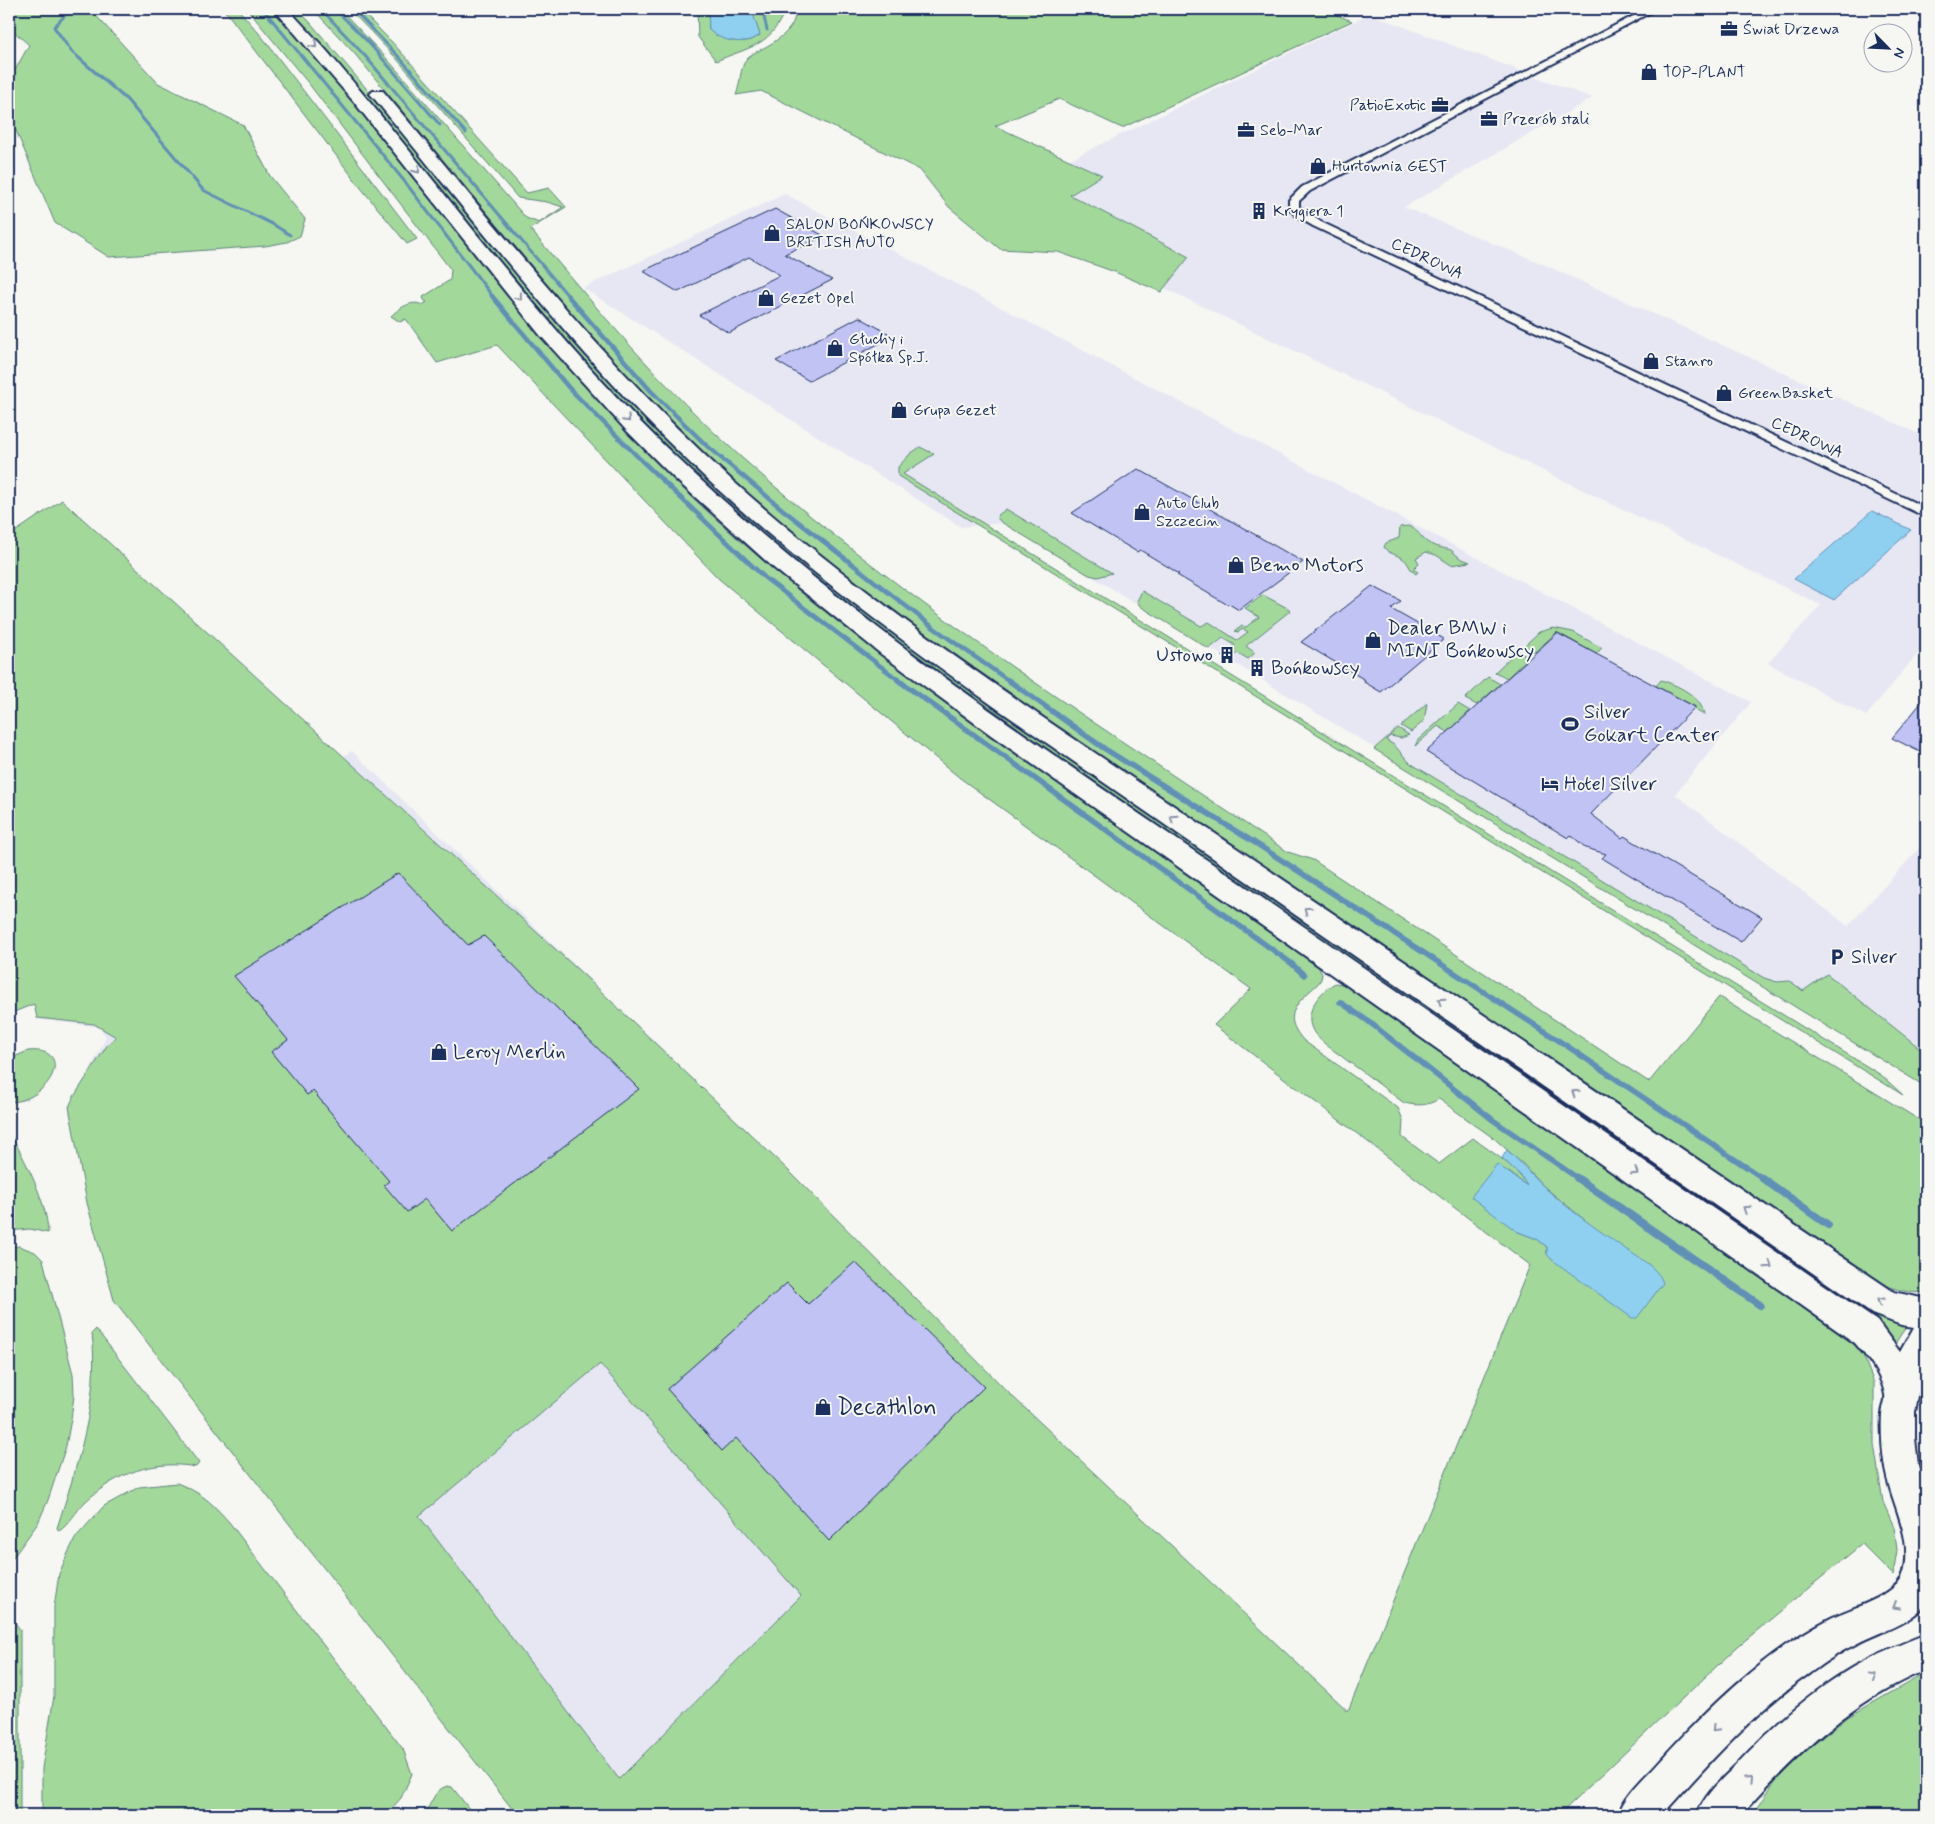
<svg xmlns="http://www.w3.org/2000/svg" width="1935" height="1824" viewBox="0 0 1935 1824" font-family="Mynerve,sans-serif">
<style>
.built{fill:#e6e7f3}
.green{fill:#a3d89b;stroke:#5f847c;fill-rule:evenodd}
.water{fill:#8fd0f1;stroke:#6190b6}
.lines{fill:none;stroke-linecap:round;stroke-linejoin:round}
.stream-far3{stroke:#6190b6;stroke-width:3}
.stream-far2{stroke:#6190b6;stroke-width:4.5}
.stream-far1{stroke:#6190b6;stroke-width:5.5}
.stream{stroke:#6190b6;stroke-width:8}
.building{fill:#c1c3f5;stroke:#1b2f5e}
.minor-casing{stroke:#1b2f5e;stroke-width:4}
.primary-casing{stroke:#1b2f5e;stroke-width:4}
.minor{fill:#f6f6f2;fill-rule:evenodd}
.primary{fill:#f6f6f2;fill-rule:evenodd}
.oneway{stroke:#8892a8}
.labels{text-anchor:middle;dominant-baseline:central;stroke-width:4;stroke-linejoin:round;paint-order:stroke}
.far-poi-label{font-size:16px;fill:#1b2f5e;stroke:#f6f6f2;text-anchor:start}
.far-street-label{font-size:16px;fill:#1b2f5e;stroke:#f6f6f2}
.poi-label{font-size:20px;fill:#1b2f5e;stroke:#f6f6f2;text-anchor:start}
.near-poi-label{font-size:24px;fill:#1b2f5e;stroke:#f6f6f2;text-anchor:start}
</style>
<rect width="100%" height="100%" fill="#f6f6f2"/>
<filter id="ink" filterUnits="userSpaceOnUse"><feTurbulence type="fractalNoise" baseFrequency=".02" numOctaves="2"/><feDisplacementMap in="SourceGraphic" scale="10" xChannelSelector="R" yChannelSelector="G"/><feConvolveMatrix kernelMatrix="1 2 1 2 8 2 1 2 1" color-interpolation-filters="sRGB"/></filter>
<g filter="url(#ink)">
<g class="built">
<path d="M 1370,14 L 1592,98 L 1404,207 L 1538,262 L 1926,437 L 1926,655 L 1919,652 L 1866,716 L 1768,663 L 1821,605 L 984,201 Z"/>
<path d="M 785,194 L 1751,702 L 1675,794 L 1848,926 L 1926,841 L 1926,1083 L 1004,523 L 961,527 L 583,288 Z"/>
<path d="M 352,751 L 792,1174 L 1012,1396 L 611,1795 L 77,1096 L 106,1037 L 99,1027 L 37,1019 L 19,943 Z"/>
</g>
<g class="green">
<path d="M 9,9 L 90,9 L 158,83 L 243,125 L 270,176 L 305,219 L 300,236 L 287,242 L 265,246 L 109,257 L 55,223 L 9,114 L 9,81 L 29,45 L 9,27 Z"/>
<path d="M 222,9 L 238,9 L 263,38 L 417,239 L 407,244 L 361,188 L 227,13 Z"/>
<path d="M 247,9 L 273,9 C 408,158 518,327 662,468 C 779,584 914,682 1048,776 C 1138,840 1228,903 1318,966 L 1322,974 L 1321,979 C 1319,984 1314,987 1310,991 C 1291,1008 1285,1020 1304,1041 L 1398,1108 L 1403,1120 L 1402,1137 L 1439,1164 L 1473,1138 C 1493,1154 1516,1165 1528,1187 L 1509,1172 L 1516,1231 L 1537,1239 L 1547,1247 L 1547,1254 L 1586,1221 L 1542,1185 L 1524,1165 L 1496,1140 L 1439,1099 C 1427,1106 1418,1106 1404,1103 C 1384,1088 1365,1073 1345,1059 C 1335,1051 1323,1044 1315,1034 C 1301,1015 1318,993 1335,983 L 1346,985 L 1847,1337 L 1863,1355 L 1874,1383 L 1874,1444 L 1883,1502 L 1894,1527 L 1897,1550 L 1893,1575 L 1862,1544 L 1737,1647 L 1559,1815 L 517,1815 L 114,1300 L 87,1203 L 69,1107 L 73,1098 L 108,1044 L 116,1037 L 94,1024 L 37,1018 L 34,1004 L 9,1014 L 9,536 L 62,500 L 587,978 L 792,1174 L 1012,1396 L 1348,1711 L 1530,1265 L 1214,1025 L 1251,989 L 960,778 L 719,579 L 497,345 L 437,363 L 406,319 L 400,322 L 391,316 C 398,309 412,299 422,305 L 427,302 L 424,300 L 423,297 L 450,280 L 451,270 L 309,84 ZM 600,1364 L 801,1596 L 619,1779 L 419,1516 Z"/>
<path d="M 289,9 L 297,9 L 309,21 L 388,114 L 730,499 L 1903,1323 L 1905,1328 L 1893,1347 L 992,715 C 864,620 737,523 626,409 C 505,283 410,135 289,9 Z"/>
<path d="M 313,9 L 340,9 L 388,60 L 526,218 L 539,223 L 563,207 L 547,202 L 518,198 L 396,58 L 349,9 L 359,9 L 391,41 L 527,193 L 549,188 L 566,207 L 530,229 C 597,309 664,389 742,458 C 910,607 1102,727 1288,852 L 1313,860 L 1649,1082 L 1719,997 L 1926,1124 L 1926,1293 C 1905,1293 1887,1288 1869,1276 L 1014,698 C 953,655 892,612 834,566 C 748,497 668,421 593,340 L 354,53 Z"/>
<path d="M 697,9 L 708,9 L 709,30 C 724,41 744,47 760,35 L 754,17 L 759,9 L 785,9 C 772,46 749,47 716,61 L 698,37 Z"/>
<path d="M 796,9 L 1322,9 L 1352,21 L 1122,128 L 1059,99 L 995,126 L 1102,175 L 1070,195 L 1189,257 L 1161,292 L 1115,272 L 1058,252 L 1000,249 L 949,207 L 920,170 L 761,91 L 736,95 C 741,83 739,69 747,58 C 750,55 756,52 760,50 C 778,40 795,31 796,9 Z"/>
<path d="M 920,447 L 934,454 L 903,474 L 1881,1075 L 1903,1095 L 898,476 L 898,467 L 910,454 Z"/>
<path d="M 1006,509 L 1112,573 L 1098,577 L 1089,575 L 1001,522 L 998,519 L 997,516 Z"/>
<path d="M 1408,526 C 1418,529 1420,537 1427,542 C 1435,547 1444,548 1451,550 L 1460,558 L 1470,562 L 1451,565 L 1436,555 L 1426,552 L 1416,558 L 1419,563 L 1413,569 L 1418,572 L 1416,574 C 1409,570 1409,562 1402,558 C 1396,554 1388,554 1384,547 L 1386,543 L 1399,538 L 1400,527 Z"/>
<path d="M 1142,591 L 1201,626 L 1209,622 L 1237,640 L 1248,632 L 1243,629 L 1238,632 L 1235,631 L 1242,626 L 1246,627 L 1259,617 L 1245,608 L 1263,595 L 1291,610 L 1246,646 L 1255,653 L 1248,659 L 1238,653 L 1228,660 L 1222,657 L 1224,655 L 1228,657 L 1230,656 L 1227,653 L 1235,645 L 1223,638 L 1209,649 L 1140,606 L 1137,601 Z"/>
<path d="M 1553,628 L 1573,632 L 1602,648 L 1596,654 L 1557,632 L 1535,652 L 1524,646 L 1539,632 Z"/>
<path d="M 1517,651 L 1529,657 L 1507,678 L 1495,672 Z"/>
<path d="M 1488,677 L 1500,684 L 1477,705 L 1465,699 Z"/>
<path d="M 1661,680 C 1677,685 1702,696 1704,715 L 1695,710 L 1696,707 L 1656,686 Z"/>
<path d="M 1427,703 L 1424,721 L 1411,732 L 1401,726 Z"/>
<path d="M 1458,704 L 1470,711 L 1448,732 L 1438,726 L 1415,746 L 1418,740 Z"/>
<path d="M 1398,728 L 1409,735 L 1401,738 L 1390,736 L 1386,740 L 1394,745 L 1410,763 L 1764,978 L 1777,982 L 1790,981 L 1803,991 L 1827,974 L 1926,1053 L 1926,1087 L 1374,749 Z"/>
<path d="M 28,1051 C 77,1046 50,1102 9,1102 L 9,1059 Z"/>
<path d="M 9,1132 C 24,1157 48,1204 48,1233 L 30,1229 L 9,1231 Z"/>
<path d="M 19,1246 L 35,1252 L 43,1260 L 73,1374 L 74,1395 L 71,1419 L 66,1446 L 48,1500 L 38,1523 L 9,1563 L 9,1247 Z"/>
<path d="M 96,1329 L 199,1463 L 196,1467 C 154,1459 116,1473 85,1502 C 76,1511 69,1525 59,1531 L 57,1528 C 77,1465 100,1400 92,1333 Z"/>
<path d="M 177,1483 C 202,1493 211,1502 229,1522 L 403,1749 L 412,1774 L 401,1798 L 386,1815 L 42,1815 L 42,1768 L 54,1696 L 54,1607 L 59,1574 L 68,1553 L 76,1537 L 104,1506 L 139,1487 Z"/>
<path d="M 9,1616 L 13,1619 L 20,1630 L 20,1815 L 9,1815 Z"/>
<path d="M 1920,1676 L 1926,1676 L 1926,1815 L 1753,1815 L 1779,1776 L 1816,1742 L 1848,1717 Z"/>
<path d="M 447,1786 L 452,1787 L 474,1815 L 423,1815 C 432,1805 433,1790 447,1786 Z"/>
</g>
<g class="water">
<path d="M 708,9 L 759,9 L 754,17 L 760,35 C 745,46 722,42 709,30 Z"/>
<path d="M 1872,511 L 1911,530 L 1834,600 L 1794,579 Z"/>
<path d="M 1507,1150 C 1520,1161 1530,1174 1542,1185 C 1567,1209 1596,1228 1624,1248 C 1637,1257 1658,1267 1663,1283 L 1637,1318 L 1632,1318 L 1551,1259 L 1547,1254 L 1547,1247 L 1537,1239 L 1516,1231 L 1471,1197 L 1497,1164 L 1527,1186 L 1521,1176 L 1502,1158 Z"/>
</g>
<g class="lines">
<g class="stream-far3">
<path d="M 71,9 L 54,27 L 72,52 L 127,100 L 203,190 L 274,225 L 290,235"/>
<path d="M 263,9 L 405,182 L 493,297"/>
<path d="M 321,9 L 366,57 L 569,297"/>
<path d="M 335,9 L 368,42 L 440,125"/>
<path d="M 353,9 L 399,57 L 466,133"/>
<path d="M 767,30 L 764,17 L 769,9"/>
</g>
<g class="stream-far2">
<path d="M 492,296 L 569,388 L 641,460 L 765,578 L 900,681"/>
<path d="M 568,296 L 651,391 L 707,446 L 782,509 L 934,628 L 1009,681"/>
</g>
<g class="stream-far1">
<path d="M 898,680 L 1291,963 L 1304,975"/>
<path d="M 1008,680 L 1105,749 L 1263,848 L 1567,1046 L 1764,1179"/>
<path d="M 1340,1002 L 1368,1021 L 1493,1120 L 1579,1179"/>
</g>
<g class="stream">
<path d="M 1577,1178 L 1760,1305"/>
<path d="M 1762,1178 L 1828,1225"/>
</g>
</g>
<g class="building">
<path d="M 775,209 L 824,236 L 785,254 L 832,280 L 729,333 L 699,315 L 780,275 L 749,257 L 678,292 L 643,271 Z"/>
<path d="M 859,317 L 893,336 L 809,381 L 776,361 Z"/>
<path d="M 1138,469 L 1233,522 L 1303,562 L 1239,610 L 1229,604 L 1228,605 L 1177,575 L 1179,574 L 1170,568 L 1140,550 L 1137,552 L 1072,513 Z"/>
<path d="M 1372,586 L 1401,601 L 1391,609 L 1444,639 L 1381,692 L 1364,682 L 1365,680 L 1301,642 Z"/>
<path d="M 1557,633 L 1695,707 L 1591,814 L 1622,838 L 1624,836 L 1762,917 L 1741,942 L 1602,858 L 1606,854 L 1586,848 L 1571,835 L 1568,838 L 1426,752 Z"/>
<path d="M 1926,697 L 1926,755 L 1892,738 Z"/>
<path d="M 398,873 L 468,945 L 484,936 L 639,1089 L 452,1231 L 425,1199 L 407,1212 L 384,1185 L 389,1181 L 342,1126 L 313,1091 L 307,1095 L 271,1052 L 288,1040 L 234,976 Z"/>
<path d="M 855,1262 L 984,1387 L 829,1541 L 736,1438 L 722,1451 L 667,1389 L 787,1283 L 808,1304 Z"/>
</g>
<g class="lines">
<g class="minor-casing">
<path id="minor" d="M 1647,9 L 1657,9 L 1310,191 L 1299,201 L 1299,207 L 1321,222 L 1926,508 L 1926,517 L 1313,226 L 1296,216 L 1289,208 L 1289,200 L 1302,187 Z"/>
</g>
<g class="primary-casing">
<g id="primary">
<path d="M 274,9 L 288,9 L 326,50 C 447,191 554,344 691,471 C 855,624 1042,747 1226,873 C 1443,1022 1660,1172 1877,1321 L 1900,1352 L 1914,1327 L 1901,1325 L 1872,1314 L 999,710 C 891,633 784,554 688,461 C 572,350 475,221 373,97 L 370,94 L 373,91 L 383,91 C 496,225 604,365 735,483 C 885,617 1056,726 1223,839 C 1447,990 1670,1141 1894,1292 L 1926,1299 L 1926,1368 L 1920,1386 L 1915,1412 L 1915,1438 L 1918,1465 L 1926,1498 L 1926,1604 C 1908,1625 1881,1631 1858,1643 C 1841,1651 1825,1662 1810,1673 C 1753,1712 1708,1764 1662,1815 L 1618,1815 C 1625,1795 1642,1780 1656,1765 C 1707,1709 1762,1654 1829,1619 C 1849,1608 1898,1597 1904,1572 C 1914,1535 1888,1499 1884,1462 C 1882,1446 1881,1430 1882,1413 C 1883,1407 1886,1400 1885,1395 C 1882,1375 1867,1357 1855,1343 L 991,735 L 881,654 L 775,569 L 674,478 L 626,430 L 540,335 L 354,102 Z"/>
<path d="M 1926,1634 L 1926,1670 C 1852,1700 1794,1756 1742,1815 L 1697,1815 C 1704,1795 1721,1780 1736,1765 C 1771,1728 1809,1693 1853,1667 C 1876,1654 1901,1644 1926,1634 Z"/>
</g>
</g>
<use href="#minor" class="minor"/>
<use href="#primary" class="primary"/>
</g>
<defs><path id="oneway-chevron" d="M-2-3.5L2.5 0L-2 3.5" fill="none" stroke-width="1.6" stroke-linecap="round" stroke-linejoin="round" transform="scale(1.25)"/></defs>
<g class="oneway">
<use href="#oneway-chevron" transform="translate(314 45) rotate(48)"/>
<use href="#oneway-chevron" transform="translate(417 170) rotate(51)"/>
<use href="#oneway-chevron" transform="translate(519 297) rotate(51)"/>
<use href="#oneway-chevron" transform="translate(627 419) rotate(46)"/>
<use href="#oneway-chevron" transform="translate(1173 818) rotate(-146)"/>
<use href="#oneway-chevron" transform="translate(1307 910) rotate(-146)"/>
<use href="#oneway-chevron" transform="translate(1441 1001) rotate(-146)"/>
<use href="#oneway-chevron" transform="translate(1575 1093) rotate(-146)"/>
<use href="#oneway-chevron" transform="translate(1635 1172) rotate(35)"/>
<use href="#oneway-chevron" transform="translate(1746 1209) rotate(-146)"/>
<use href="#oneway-chevron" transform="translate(1769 1265) rotate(35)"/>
<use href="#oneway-chevron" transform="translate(1880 1301) rotate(-148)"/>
<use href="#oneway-chevron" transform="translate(1896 1606) rotate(149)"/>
<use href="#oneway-chevron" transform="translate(1873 1676) rotate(-29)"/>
<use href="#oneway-chevron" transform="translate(1715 1729) rotate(135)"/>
<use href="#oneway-chevron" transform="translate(1749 1779) rotate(-46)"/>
</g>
</g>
<defs>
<g id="office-bare" transform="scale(1.35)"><path d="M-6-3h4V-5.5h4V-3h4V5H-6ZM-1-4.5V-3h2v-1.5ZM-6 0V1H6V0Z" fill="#1b2f5e" stroke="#f6f6f2" stroke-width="2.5" paint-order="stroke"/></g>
<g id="shop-bare" transform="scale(1.35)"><path d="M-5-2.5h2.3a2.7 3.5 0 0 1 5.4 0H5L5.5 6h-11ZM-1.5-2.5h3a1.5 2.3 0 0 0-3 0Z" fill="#1b2f5e" stroke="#f6f6f2" stroke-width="2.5" paint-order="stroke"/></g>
<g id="building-bare" transform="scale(1.35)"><path d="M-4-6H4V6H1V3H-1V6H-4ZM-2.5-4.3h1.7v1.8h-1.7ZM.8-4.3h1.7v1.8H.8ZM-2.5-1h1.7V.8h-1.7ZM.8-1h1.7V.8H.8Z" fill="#1b2f5e" stroke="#f6f6f2" stroke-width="2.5" paint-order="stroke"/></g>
<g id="stadium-bare" transform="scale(1.35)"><path d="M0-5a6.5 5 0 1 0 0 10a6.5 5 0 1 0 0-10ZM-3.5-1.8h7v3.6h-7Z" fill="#1b2f5e" stroke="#f6f6f2" stroke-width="2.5" paint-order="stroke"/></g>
<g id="hotel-bare" transform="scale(1.35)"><path d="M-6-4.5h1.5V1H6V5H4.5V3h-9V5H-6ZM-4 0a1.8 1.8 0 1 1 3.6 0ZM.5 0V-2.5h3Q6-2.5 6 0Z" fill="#1b2f5e" stroke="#f6f6f2" stroke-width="2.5" paint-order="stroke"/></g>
<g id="parking-bare" transform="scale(1.35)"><path d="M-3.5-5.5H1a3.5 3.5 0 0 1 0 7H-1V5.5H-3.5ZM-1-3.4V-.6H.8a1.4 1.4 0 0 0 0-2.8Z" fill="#1b2f5e" stroke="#f6f6f2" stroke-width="2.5" paint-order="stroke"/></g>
</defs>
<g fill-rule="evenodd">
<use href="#office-bare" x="1729" y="29"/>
<use href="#shop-bare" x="1649" y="72"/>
<use href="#office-bare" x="1440" y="105"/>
<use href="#office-bare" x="1489" y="119"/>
<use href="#office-bare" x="1246" y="130"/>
<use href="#shop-bare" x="1318" y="166"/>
<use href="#building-bare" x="1259" y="211"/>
<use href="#shop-bare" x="772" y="233"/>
<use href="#shop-bare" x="766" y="298"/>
<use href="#shop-bare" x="835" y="348"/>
<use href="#shop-bare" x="1651" y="361"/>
<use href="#shop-bare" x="1724" y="393"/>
<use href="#shop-bare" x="899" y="410"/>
<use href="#shop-bare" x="1142" y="512"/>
<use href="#shop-bare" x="1236" y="565"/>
<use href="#shop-bare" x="1373" y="640"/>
<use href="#building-bare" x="1227" y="655"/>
<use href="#building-bare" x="1257" y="668"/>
<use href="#stadium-bare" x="1570" y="724"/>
<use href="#hotel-bare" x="1550" y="784"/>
<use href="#parking-bare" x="1837" y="957"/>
<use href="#shop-bare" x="439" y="1052"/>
<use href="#shop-bare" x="823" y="1407"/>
</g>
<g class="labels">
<g class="far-poi-label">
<text x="1743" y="29">Świat Drzewa</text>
<text x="1663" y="72">TOP-PLANT</text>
<text x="1426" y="105" text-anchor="end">PatioExotic</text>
<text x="1503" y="119">Przerób stali</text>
<text x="1260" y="130">Seb-Mar</text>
<text x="1332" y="166">Hurtownia GEST</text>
<text x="1273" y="211">Krygiera 1</text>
<text x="786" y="224">SALON BOŃKOWSCY<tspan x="786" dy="18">BRITISH AUTO</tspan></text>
<text x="780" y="298">Gezet Opel</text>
<text x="849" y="339">Głuchy i<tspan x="849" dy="18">Spółka Sp.J.</tspan></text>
<text x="1665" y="361">Stanro</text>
<text x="1738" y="393">GreenBasket</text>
<text x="913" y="410">Grupa Gezet</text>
<text x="1156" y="503">Auto Club<tspan x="1156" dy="18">Szczecin</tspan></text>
</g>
<g class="far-street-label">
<text transform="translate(1427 259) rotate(25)">CEDROWA</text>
<text transform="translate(1807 438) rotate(25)">CEDROWA</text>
</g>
<g class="poi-label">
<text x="1250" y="565">Bemo Motors</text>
<text x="1387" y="628">Dealer BMW i<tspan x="1387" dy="23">MINI Bońkowscy</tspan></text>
<text x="1213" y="655" text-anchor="end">Ustowo</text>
<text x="1271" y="668">Bońkowscy</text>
<text x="1584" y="712">Silver<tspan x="1584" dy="23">Gokart Center</tspan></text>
<text x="1564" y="784">Hotel Silver</text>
<text x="1851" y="957">Silver</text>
<text x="453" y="1052">Leroy Merlin</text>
</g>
<g class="near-poi-label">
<text x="837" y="1407">Decathlon</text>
</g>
</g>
<rect width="1935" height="1824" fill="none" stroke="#f6f6f2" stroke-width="30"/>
<rect x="15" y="15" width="1905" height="1794" fill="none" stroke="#1b2f5e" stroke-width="2" filter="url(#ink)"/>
<g transform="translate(1888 48) rotate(114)"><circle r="24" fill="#f6f6f2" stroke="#9ea6b7"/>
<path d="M0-4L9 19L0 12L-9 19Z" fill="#1b2f5e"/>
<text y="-8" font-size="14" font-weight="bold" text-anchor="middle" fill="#1b2f5e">N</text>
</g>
</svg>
